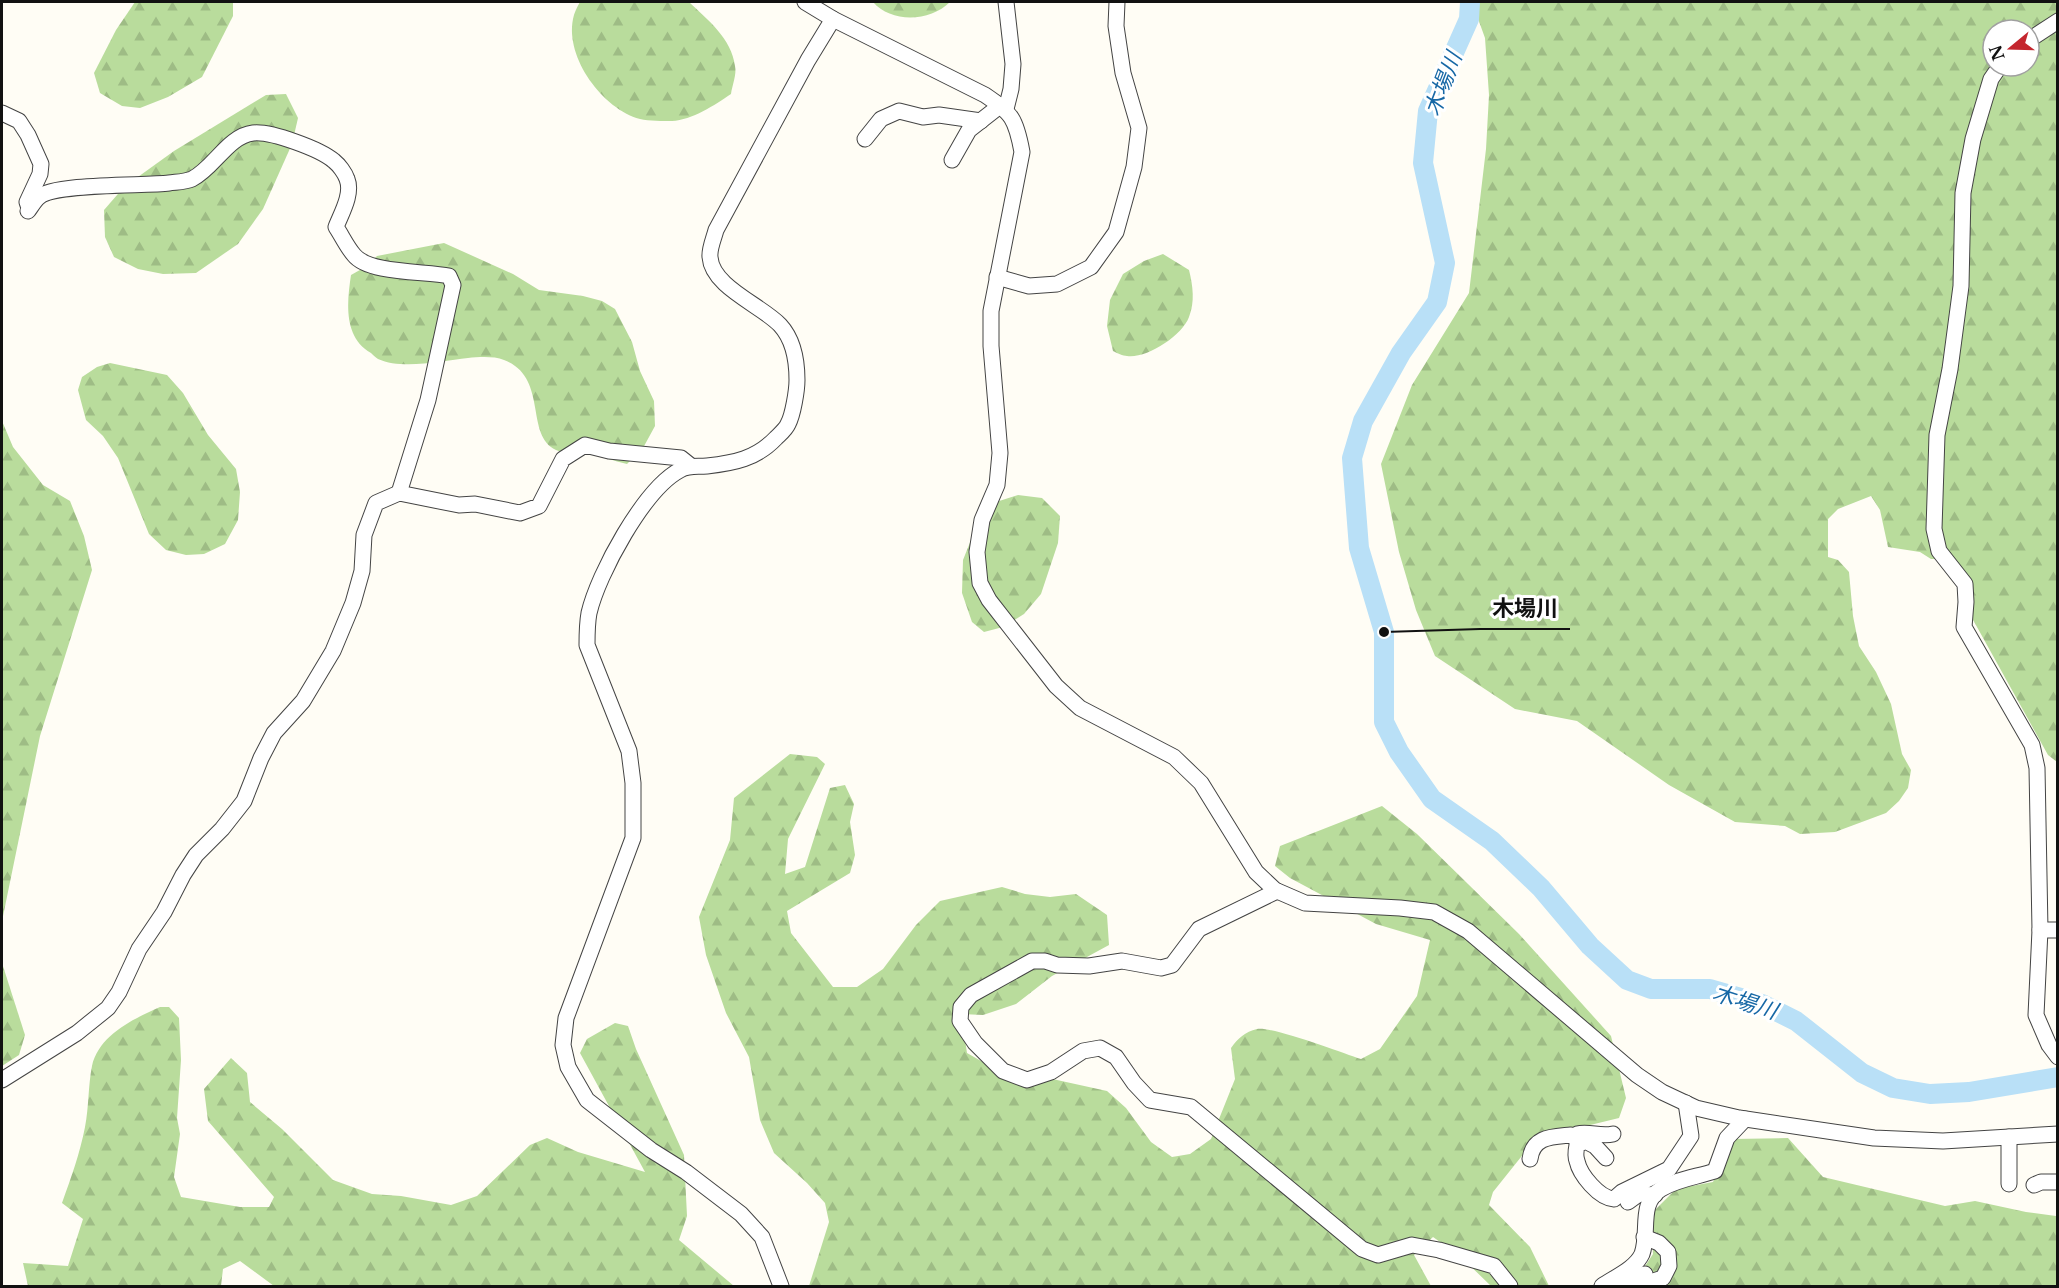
<svg xmlns="http://www.w3.org/2000/svg" width="2059" height="1288" viewBox="0 0 2059 1288" font-family="'Libre Baskerville','Noto Sans JP',serif">
<style>
.forest{fill:url(#forest-firs);fill-rule:evenodd}
.lines{fill:none;stroke-linecap:round;stroke-linejoin:round}
.river{stroke:#b9e0f7;stroke-width:20}
.minor-casing{stroke:#444;stroke-width:17}
.minor{stroke:#fff;stroke-width:15}
.labels{text-anchor:middle;dominant-baseline:central;stroke-width:6;stroke-linejoin:round;paint-order:stroke}
.water-label{font-size:22px;font-style:italic;fill:#1768a6;stroke:#fff}
.leader{fill:none;stroke:#111;stroke-width:2}
.callout-dot{fill:#111;stroke:#fff;stroke-width:2}
.callout-label{font-size:22px;text-anchor:middle;font-weight:bold;fill:#111;stroke:#fff;stroke-width:6;stroke-linejoin:round;paint-order:stroke}
</style>
<defs>
<pattern id="forest-firs" width="22" height="20" patternUnits="userSpaceOnUse" patternTransform="scale(1.5)"><rect width="22" height="20" fill="#b9dc9c"/><path d="M5 1l3.5 6h-7zM16 11l3.5 6h-7z" fill="#9ebc85"/></pattern>
</defs>
<rect width="100%" height="100%" fill="#fffdf5"/>
<g class="forest">
<path d="M 135,2 L 233,2 L 233,16 L 202,77 L 168,97 L 140,108 L 122,106 L 100,93 L 94,73 L 116,30 Z"/>
<path d="M 580,2 L 689,2 C 707,19 732,39 735,66 C 737,74 732,86 731,94 C 715,105 692,120 672,121 C 663,121 649,121 640,119 C 603,109 565,58 573,19 C 574,13 577,7 580,2 Z"/>
<path d="M 873,2 L 950,2 C 930,22 891,23 873,2 Z"/>
<path d="M 1472,2 L 2057,2 L 2057,762 L 2048,755 L 1972,618 L 1973,582 L 1955,559 L 1931,559 L 1920,552 L 1888,547 L 1880,510 L 1871,496 L 1838,509 L 1828,519 L 1828,557 L 1838,560 L 1849,572 L 1853,616 L 1859,646 L 1876,672 L 1891,704 L 1902,754 L 1911,770 L 1908,788 L 1899,801 L 1886,813 L 1835,832 L 1800,834 L 1785,826 L 1735,822 L 1669,785 L 1577,721 L 1515,709 L 1435,656 L 1416,610 L 1399,552 L 1381,464 L 1412,385 L 1469,293 L 1486,149 L 1489,95 L 1485,38 ZM 1993,30 L 2029,30 L 2029,66 L 1993,66 Z"/>
<path d="M 286,94 L 298,118 L 292,144 L 263,209 L 238,244 L 196,273 L 163,274 L 138,269 L 114,257 L 105,237 L 104,210 L 124,187 L 174,151 L 266,95 Z"/>
<path d="M 444,243 L 513,274 L 539,290 L 583,296 L 602,301 L 615,309 L 632,342 L 640,371 L 654,401 L 655,426 L 643,448 L 627,464 C 614,461 601,456 587,454 C 578,452 564,454 556,450 C 524,435 549,377 504,360 C 494,356 479,357 468,358 C 442,361 402,370 378,359 C 375,357 373,355 371,353 C 343,337 347,302 351,275 L 367,266 L 377,256 Z"/>
<path d="M 1163,254 L 1189,270 C 1193,286 1195,302 1189,317 C 1182,336 1146,359 1127,356 C 1123,356 1117,353 1113,351 L 1107,326 L 1110,300 L 1123,274 L 1144,261 Z"/>
<path d="M 110,363 L 167,375 L 183,393 L 208,435 L 236,469 L 240,492 L 238,520 L 225,544 L 204,554 L 186,555 L 166,550 L 149,534 L 118,458 L 103,436 L 86,420 L 78,390 L 82,377 L 97,367 Z"/>
<path d="M 2,421 L 13,447 L 43,485 L 70,501 L 84,536 L 92,570 L 40,736 L 2,921 Z"/>
<path d="M 1018,495 L 1042,498 L 1060,516 L 1058,543 L 1041,594 L 1024,614 L 1003,627 L 984,632 L 972,622 L 962,593 L 963,560 L 977,525 L 996,502 Z"/>
<path d="M 790,754 L 817,757 L 825,764 L 788,839 L 785,874 L 805,867 L 830,788 L 845,785 L 854,804 L 850,822 L 855,855 L 850,873 L 787,911 L 791,933 L 833,987 L 857,987 L 883,969 L 916,925 L 940,901 L 1002,887 L 1025,894 L 1050,897 L 1076,894 L 1107,915 L 1109,945 L 1052,976 L 1016,1004 L 983,1015 L 961,1014 L 967,1053 L 988,1065 L 1107,1091 L 1126,1108 L 1151,1142 L 1172,1157 L 1190,1154 L 1211,1139 L 1235,1079 L 1231,1048 C 1238,1038 1245,1032 1257,1029 C 1272,1026 1342,1053 1361,1059 L 1380,1049 L 1417,996 L 1430,940 L 1376,924 L 1290,878 L 1275,866 L 1280,846 L 1382,806 L 1417,834 L 1519,934 L 1611,1036 L 1626,1098 L 1619,1118 L 1582,1127 L 1541,1132 L 1493,1192 L 1489,1205 L 1530,1247 L 1549,1286 L 1491,1286 L 1460,1256 L 1433,1237 L 1414,1255 L 1431,1286 L 809,1286 L 829,1222 L 825,1203 L 807,1183 L 774,1153 L 760,1120 L 749,1057 L 726,1013 L 706,955 L 699,917 L 730,840 L 734,798 Z"/>
<path d="M 2,963 L 25,1035 L 19,1055 L 2,1066 Z"/>
<path d="M 160,1007 L 169,1007 L 179,1018 L 181,1060 L 177,1118 L 180,1134 L 174,1177 L 181,1197 L 240,1207 L 269,1207 L 274,1197 L 208,1121 L 204,1089 L 231,1058 L 247,1073 L 250,1102 L 282,1129 L 333,1180 L 372,1194 L 401,1196 L 451,1205 L 477,1196 L 530,1145 L 547,1138 L 578,1152 L 645,1172 L 580,1053 L 587,1039 L 615,1023 L 628,1026 L 636,1049 L 684,1155 L 687,1216 L 679,1240 L 734,1286 L 274,1286 L 240,1261 L 223,1269 L 221,1286 L 28,1286 L 23,1263 L 68,1266 L 83,1219 L 62,1203 C 71,1178 80,1153 85,1127 C 89,1107 88,1086 92,1066 C 99,1035 133,1019 160,1007 Z"/>
<path d="M 1788,1138 L 1823,1177 L 1945,1206 L 1975,1201 L 2026,1212 L 2056,1216 L 2057,1286 L 1636,1286 L 1638,1277 L 1653,1254 L 1651,1214 L 1676,1189 L 1713,1182 L 1732,1139 Z"/>
</g>
<g class="lines">
<path class="river" d="M 1470,2 L 1469,19 L 1428,111 L 1423,163 L 1445,263 L 1437,302 L 1401,353 L 1363,421 L 1352,458 L 1359,548 L 1384,632 L 1384,722 L 1399,752 L 1432,799 L 1492,841 L 1541,888 L 1590,946 L 1627,980 L 1651,989 L 1710,989 L 1762,1004 L 1796,1021 L 1862,1073 L 1893,1088 L 1930,1094 L 1969,1092 L 2058,1077"/>
<g class="minor-casing">
<g id="minor">
<path d="M 805,2 L 833,19 L 985,95 C 1012,113 1016,119 1022,152 L 991,311 L 991,346 L 1000,453 L 997,485 L 982,520 L 977,552 L 980,583 L 989,600 L 1056,686 L 1080,708 L 1174,757 L 1201,783 L 1256,872 L 1275,890 L 1305,903 L 1400,908 L 1434,912 L 1468,931 L 1637,1075 L 1662,1092 L 1696,1108 L 1739,1118 L 1874,1138 L 1943,1141 L 2058,1134"/>
<path d="M 2029,40 L 2058,21"/>
<path d="M 2000,66 L 1991,79 L 1973,139 L 1963,193 L 1961,286 L 1950,369 L 1937,435 L 1934,529 L 1939,551 L 1965,584 L 1966,602 L 1964,627 L 2032,745 L 2037,768 L 2040,930 L 2036,1015 L 2049,1045 L 2058,1057"/>
<path d="M 1006,109 L 1011,89 L 1013,64 L 1006,2"/>
<path d="M 2,113 L 19,121 L 28,135 L 41,164 L 40,174 L 27,202 L 28,205"/>
<path d="M 865,139 L 881,119 L 899,111 L 923,117 L 939,115 L 981,121"/>
<path d="M 952,160 L 969,130 L 1001,105"/>
<path d="M 28,211 C 31,207 35,200 39,197 C 54,183 145,186 169,183 C 176,182 185,182 192,179 C 214,168 228,136 253,133 C 271,131 320,149 334,161 C 339,165 345,173 347,179 C 353,194 341,214 336,227 C 342,236 347,247 354,255 C 369,274 426,271 449,276 L 453,285 L 428,400 L 399,493"/>
<path d="M 997,277 L 1029,286 L 1057,284 L 1091,267 L 1116,232 L 1134,167 L 1139,128 L 1123,73 L 1116,26 L 1117,2"/>
<path d="M 1277,891 L 1199,929 L 1172,965 L 1161,968 L 1122,961 L 1089,966 L 1057,965 L 1045,961 L 1032,961 L 971,995 L 961,1007 L 960,1021 L 975,1043 L 1003,1071 L 1027,1080 L 1051,1072 L 1083,1051 L 1100,1048 L 1116,1057 L 1134,1083 L 1150,1100 L 1191,1107 L 1362,1249 L 1378,1255 L 1412,1245 L 1439,1250 L 1494,1266 L 1510,1286"/>
<path d="M 2040,930 L 2058,930"/>
<path d="M 2,1080 L 77,1033 L 108,1008 L 119,992 L 139,949 L 164,912 L 183,875 L 196,855 L 222,829 L 244,801 L 261,758 L 274,733 L 303,701 L 333,651 L 353,603 L 362,571 L 364,535 L 376,503 L 399,493 L 459,505 L 475,504 L 520,513 L 539,506 L 563,459 L 585,445 L 609,451 L 681,458 L 691,466"/>
<path d="M 1577,1134 C 1589,1131 1600,1137 1613,1134"/>
<path d="M 1606,1158 L 1595,1146 L 1585,1141 L 1577,1145 C 1576,1150 1575,1156 1577,1161 C 1580,1175 1599,1198 1614,1199 L 1622,1192 L 1669,1169 L 1691,1136 L 1686,1103"/>
<path d="M 1530,1159 C 1533,1136 1552,1137 1571,1135 L 1581,1143"/>
<path d="M 2009,1184 L 2009,1137"/>
<path d="M 2034,1185 L 2041,1182 L 2058,1182"/>
<path d="M 1628,1202 L 1639,1194 L 1655,1195"/>
<path d="M 781,1286 L 762,1237 L 741,1214 L 686,1172 L 651,1150 L 587,1100 L 568,1067 L 563,1045 L 566,1018 L 633,838 L 633,783 L 629,751 L 587,645 C 587,634 587,624 589,613 C 598,574 644,489 680,470 C 689,465 697,467 707,466 C 734,463 756,459 776,438 C 780,434 786,429 788,424 C 793,415 797,390 797,380 C 797,361 793,339 780,325 C 761,305 712,287 710,257 C 709,249 714,238 716,230 L 808,60 L 833,19"/>
<path d="M 1602,1286 C 1615,1277 1635,1269 1642,1254 C 1650,1232 1638,1203 1661,1189 C 1677,1179 1697,1177 1715,1171 L 1727,1138 L 1745,1119"/>
<path d="M 1622,1286 L 1633,1277 L 1645,1274"/>
<path d="M 1637,1286 L 1663,1278 L 1669,1266 L 1668,1252 L 1659,1243 L 1644,1237"/>
</g>
</g>
<use href="#minor" class="minor"/>
</g>
<g class="labels">
<g class="water-label">
<text transform="translate(1443 84) rotate(-69)">木場川</text>
<text transform="translate(1745 1002) rotate(18)">木場川</text>
</g>
</g>
<path class="leader" d="M1384 632L1480 629H1570"/>
<circle class="callout-dot" cx="1384" cy="632" r="6"/>
<g class="callout-label">
<text x="1525" y="616">木場川</text>
</g>
<rect width="2059" height="1288" fill="none" stroke="#111111" stroke-width="6"/>
<g transform="translate(2011 48) rotate(251)"><circle r="28" fill="#ffffff" stroke="#a0a0a0" stroke-width="1.5"/>
<path d="M0-4.5L10 22L0 15L-10 22Z" fill="#c4262e"/>
<text y="-9" font-size="16" font-weight="bold" text-anchor="middle" fill="#111111">N</text>
</g>
</svg>
